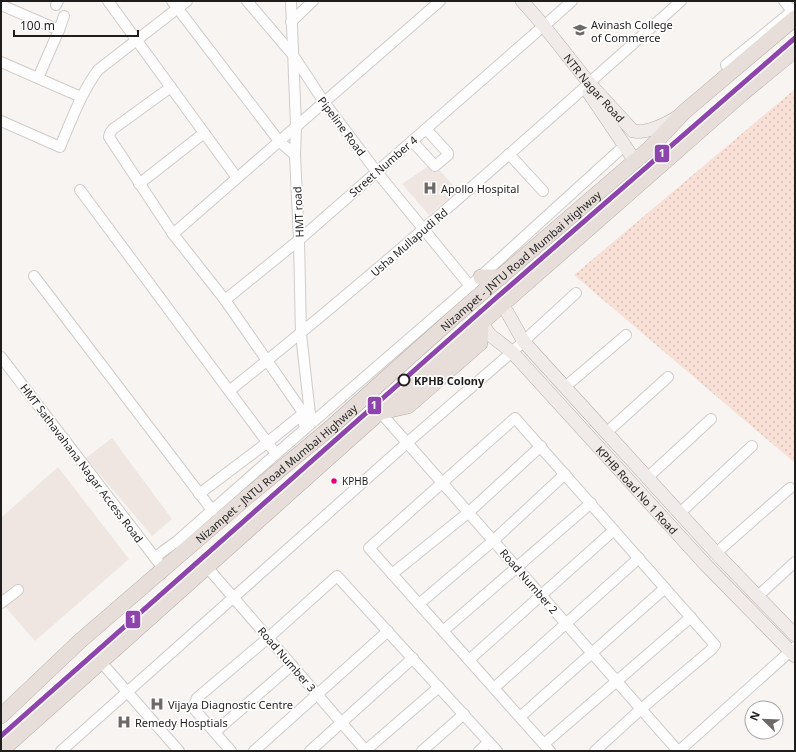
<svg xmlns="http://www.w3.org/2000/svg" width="796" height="752" viewBox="0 0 796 752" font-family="'Noto Sans',sans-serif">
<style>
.built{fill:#efe6e2}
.grass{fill:url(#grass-dots)}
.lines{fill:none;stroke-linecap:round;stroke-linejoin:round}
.minor-casing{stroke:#cfccca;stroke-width:12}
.major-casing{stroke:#b9ada9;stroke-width:14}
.highway-casing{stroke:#b9ada9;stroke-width:16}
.minor{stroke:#fefdfd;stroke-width:10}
.major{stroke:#f0ebe8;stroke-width:13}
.highway{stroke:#e7deda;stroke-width:15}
.metro-1-casing{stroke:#fff;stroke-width:8}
.metro-1{stroke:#8e44ad;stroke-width:5}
.stop-dot{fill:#fff;stroke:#201e1d;stroke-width:2}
.bus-dot{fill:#e5007d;stroke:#fff;stroke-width:1.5}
.labels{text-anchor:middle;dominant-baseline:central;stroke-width:3.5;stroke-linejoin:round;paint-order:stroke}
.bus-label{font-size:10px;fill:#201e1d;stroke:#fff;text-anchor:start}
.poi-label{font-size:11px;fill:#201e1d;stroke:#fff;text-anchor:start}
.street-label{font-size:11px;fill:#201e1d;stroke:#fff}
.stop-label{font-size:11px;font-weight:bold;fill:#201e1d;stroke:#fff;text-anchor:start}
.line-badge{stroke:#fff;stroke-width:1.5}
.badge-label{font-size:11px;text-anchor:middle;font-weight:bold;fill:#fff}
</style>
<defs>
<pattern id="grass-dots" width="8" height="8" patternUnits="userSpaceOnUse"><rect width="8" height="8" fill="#f8e0d6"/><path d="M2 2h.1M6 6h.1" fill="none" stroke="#d4c0b7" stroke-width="1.8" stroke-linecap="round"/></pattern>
</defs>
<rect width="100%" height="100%" fill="#f8f4f2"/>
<g class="built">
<path d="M 433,163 L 458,191 L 429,215 L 402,184 Z"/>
<path d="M 112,438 L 172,519 L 152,536 L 86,458 Z"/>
<path d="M 58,467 L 129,559 L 35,641 L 1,602 L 1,518 Z"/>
</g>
<path class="grass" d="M 795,89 L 795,463 L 574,275 Z"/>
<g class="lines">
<g class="minor-casing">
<g id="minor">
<path d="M 108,1 L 237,178"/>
<path d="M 172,1 L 279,141 L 295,155"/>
<path d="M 247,1 L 293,55 L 324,102 L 376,171 L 470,286"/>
<path d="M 291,1 L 296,126 L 295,155 L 299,240 L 301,334 L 311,423"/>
<path d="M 784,1 L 795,15"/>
<path d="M 1,5 L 59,30 L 38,78"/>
<path d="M 56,5 L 58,1"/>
<path d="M 291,22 L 313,1"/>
<path d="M 544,26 L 572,1"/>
<path d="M 59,30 L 64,16"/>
<path d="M 1,62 L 81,97"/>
<path d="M 726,65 L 795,9"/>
<path d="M 589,83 L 681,1"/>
<path d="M 171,87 L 113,129 L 110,133 L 109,137 L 173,234 L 225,300 L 302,411 L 301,414 L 305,428"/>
<path d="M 1,121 L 60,147 C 71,121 81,93 98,70 L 187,1"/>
<path d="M 412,141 L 435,166 L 448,155 L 448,153 L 426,129"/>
<path d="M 509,154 L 543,191"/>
<path d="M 139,184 L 204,133"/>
<path d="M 80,190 L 276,454"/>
<path d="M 173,234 L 440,1"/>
<path d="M 34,276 L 212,510"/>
<path d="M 225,300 L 299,240 L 540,29"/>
<path d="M 1,357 L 159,563"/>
<path d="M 565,387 L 626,335"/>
<path d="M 229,391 C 351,294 468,191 584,88"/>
<path d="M 380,412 L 678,751"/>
<path d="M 606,433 L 668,377"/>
<path d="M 647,478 L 711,419"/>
<path d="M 199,494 L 268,442 L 305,412"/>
<path d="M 680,513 L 752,446"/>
<path d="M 716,553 L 790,488"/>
<path d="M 155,558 L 162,552 L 176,542 L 276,454 L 470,286 L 624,146"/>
<path d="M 207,567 L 366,751"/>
<path d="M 392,574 L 469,512 L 541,446"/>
<path d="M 758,596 L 795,562"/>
<path d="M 1,603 L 18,590"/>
<path d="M 419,604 L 494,540 L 565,474"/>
<path d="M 443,631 L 591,503"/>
<path d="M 469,660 L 614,530"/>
<path d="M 101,662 L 179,751"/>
<path d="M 494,688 L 639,558"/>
<path d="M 520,717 L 665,588"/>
<path d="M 215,732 L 292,665"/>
<path d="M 544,744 L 691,617"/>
<path d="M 61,751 L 408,442 L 512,352 L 576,293"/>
<path d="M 231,751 L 195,710 L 195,703 L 197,698 L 268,638 L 337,576 L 497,751"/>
<path d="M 254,751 L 388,631"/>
<path d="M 310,751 L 413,658"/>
<path d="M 365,751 L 439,687"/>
<path d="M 422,751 L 464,714"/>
<path d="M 479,751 L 489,742"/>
<path d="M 550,751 L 369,548 L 515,418 L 715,645 L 712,649 L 641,709 L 595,751"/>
<path d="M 679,751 L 795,647"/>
</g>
</g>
<g class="major-casing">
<g id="major">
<path id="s1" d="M 522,1 L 544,26 L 589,83 L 633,131 C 645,134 667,124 677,117"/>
<path d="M 589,93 L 635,161"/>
<path d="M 502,305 L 507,312 L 524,342 L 543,363 L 716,553 L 795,635"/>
<path id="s2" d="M 481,323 L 490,335 L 512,352 L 705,564 L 795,656"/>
</g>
</g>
<g class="highway-casing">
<g id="highway">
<path d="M 481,277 L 501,277"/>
<path d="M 381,412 L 408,406 L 480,343 L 481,323"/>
<path id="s3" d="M 1,716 L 80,641 L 248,496 L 329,429 L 462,310 L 649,149 L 684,112 L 795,18"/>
<path d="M 1,751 L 380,412 L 744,92 L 795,50"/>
</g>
</g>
<use href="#minor" class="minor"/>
<use href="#major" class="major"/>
<use href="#highway" class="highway"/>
<g class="metro-1-casing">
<path id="metro-1" d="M 1,736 L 496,298 L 795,38"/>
</g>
<use href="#metro-1" class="metro-1"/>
</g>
<defs>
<g id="university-bare" transform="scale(1.08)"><path d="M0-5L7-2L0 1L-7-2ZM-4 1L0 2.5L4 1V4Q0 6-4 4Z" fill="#6c6968" stroke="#fff" stroke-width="2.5" paint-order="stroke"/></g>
<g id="hospital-bare" transform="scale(1.08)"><path d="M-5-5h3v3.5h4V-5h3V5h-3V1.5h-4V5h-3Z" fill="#6c6968" stroke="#fff" stroke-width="2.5" paint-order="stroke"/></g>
</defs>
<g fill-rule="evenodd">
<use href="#university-bare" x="580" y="30"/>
<use href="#hospital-bare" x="430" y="188"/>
<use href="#hospital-bare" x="157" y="704"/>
<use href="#hospital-bare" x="124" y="722"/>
</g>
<circle class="stop-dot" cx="404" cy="380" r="5.5"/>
<circle class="bus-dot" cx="334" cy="481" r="3.5"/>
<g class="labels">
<g class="bus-label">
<text x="342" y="481">KPHB</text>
</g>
<g class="poi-label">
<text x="591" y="24">Avinash College<tspan x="591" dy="13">of Commerce</tspan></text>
<text x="441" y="188">Apollo Hospital</text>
<text x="168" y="704">Vijaya Diagnostic Centre</text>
<text x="135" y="722">Remedy Hosptials</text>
</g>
<g class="street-label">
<text stroke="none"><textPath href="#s1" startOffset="113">NTR Nagar Road</textPath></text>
<text transform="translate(342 126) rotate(53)">Pipeline Road</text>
<text transform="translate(383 166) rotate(-41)">Street Number 4</text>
<text transform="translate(298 212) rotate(-93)">HMT road</text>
<text transform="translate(409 242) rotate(-41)">Usha Mullapudi Rd</text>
<text stroke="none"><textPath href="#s3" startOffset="691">Nizampet - JNTU Road Mumbai Highway</textPath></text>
<text transform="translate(82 463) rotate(53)">HMT Sathavahana Nagar Access Road</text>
<text stroke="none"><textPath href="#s3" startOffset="367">Nizampet - JNTU Road Mumbai Highway</textPath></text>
<text stroke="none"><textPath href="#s2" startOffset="229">KPHB Road No 1 Road</textPath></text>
<text transform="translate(529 581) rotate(49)">Road Number 2</text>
<text transform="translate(287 659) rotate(49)">Road Number 3</text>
</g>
<g class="stop-label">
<text x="414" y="380">KPHB Colony</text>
</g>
</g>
<g class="line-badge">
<rect x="654" y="144" width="16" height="19" rx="4" fill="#8e44ad"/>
<rect x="367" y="396" width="15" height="19" rx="4" fill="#8e44ad"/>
<rect x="125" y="610" width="16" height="19" rx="4" fill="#8e44ad"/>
</g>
<g class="badge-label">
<text x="662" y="157">1</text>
<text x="374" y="409">1</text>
<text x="133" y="623">1</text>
</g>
<rect width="796" height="752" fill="none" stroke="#201e1d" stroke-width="4"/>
<g transform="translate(764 720) rotate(293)"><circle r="19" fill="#ffffff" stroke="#a6a5a5"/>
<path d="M0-3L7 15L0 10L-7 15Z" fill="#6c6968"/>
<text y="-6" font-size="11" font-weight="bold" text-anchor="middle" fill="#201e1d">N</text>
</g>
<path d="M14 30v6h124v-6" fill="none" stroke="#201e1d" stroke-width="2"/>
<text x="20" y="30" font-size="12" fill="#201e1d" stroke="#ffffff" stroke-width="3" paint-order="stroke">100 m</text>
</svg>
